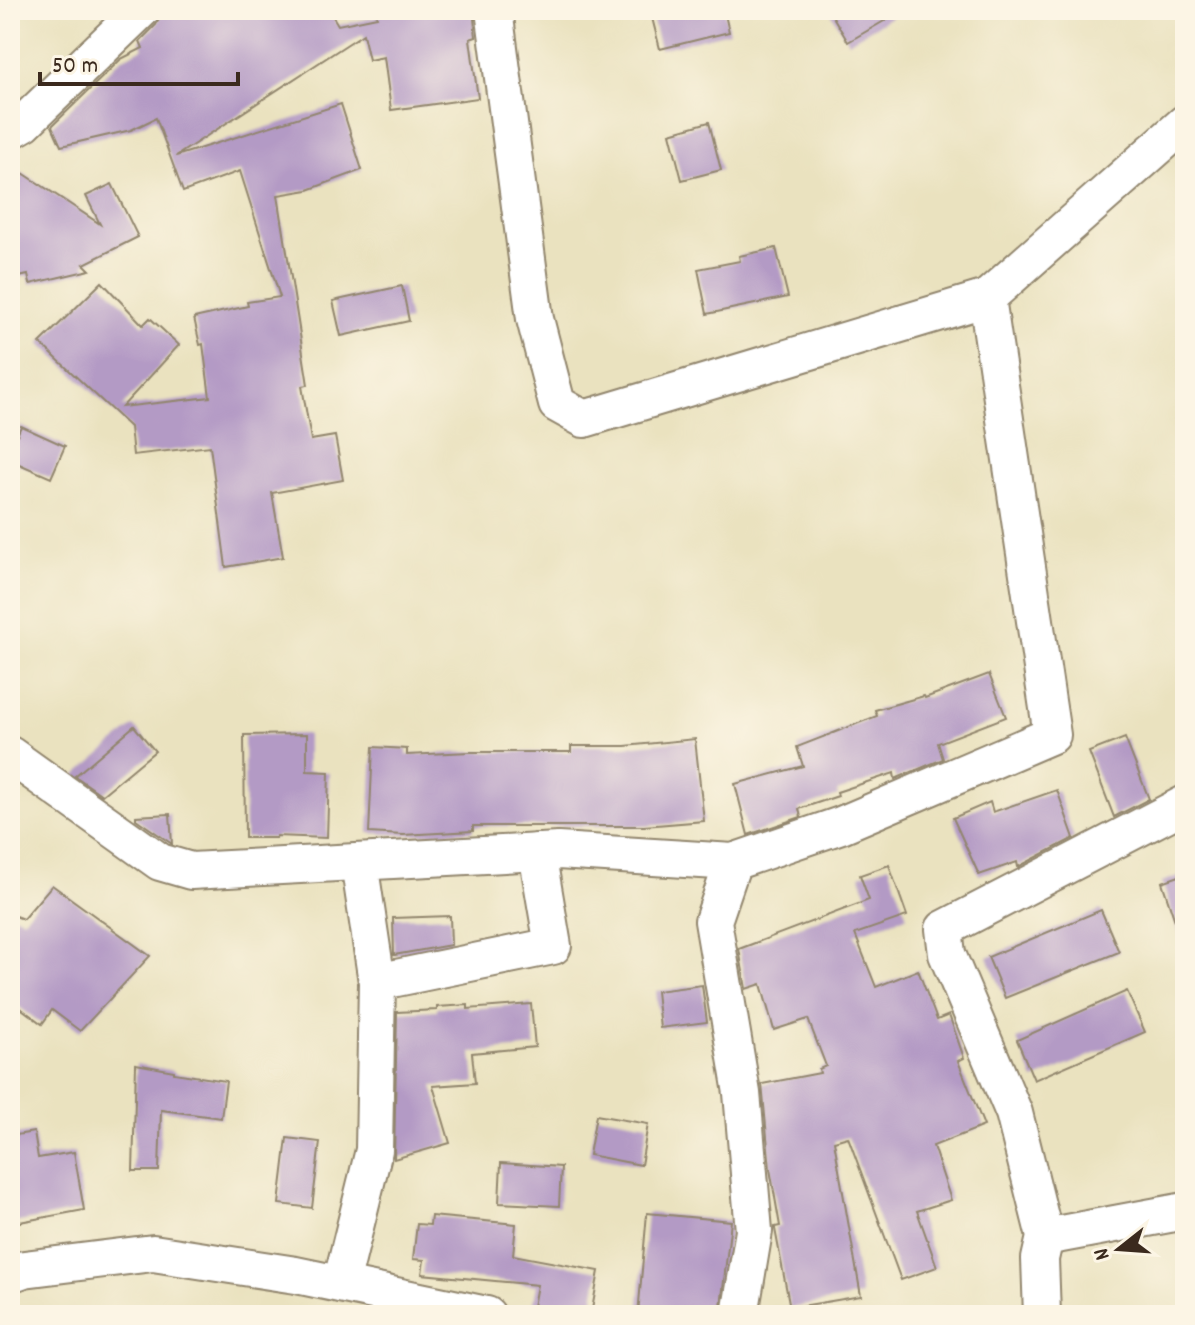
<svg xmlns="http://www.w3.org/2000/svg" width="1195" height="1325" viewBox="0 0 1195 1325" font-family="Dekko,sans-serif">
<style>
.building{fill:#b39ac5}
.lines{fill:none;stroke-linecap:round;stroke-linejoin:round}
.minor-casing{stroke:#92866e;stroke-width:40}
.minor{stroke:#fff;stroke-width:36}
</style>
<rect width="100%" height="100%" fill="#fcf5e5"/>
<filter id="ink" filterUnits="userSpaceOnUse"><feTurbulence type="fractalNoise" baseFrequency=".0125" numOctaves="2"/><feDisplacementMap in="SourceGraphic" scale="16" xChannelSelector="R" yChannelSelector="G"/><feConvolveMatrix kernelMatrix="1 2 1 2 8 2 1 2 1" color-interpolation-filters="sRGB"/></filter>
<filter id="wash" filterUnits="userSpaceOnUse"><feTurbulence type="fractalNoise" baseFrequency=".006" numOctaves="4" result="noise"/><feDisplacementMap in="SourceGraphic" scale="32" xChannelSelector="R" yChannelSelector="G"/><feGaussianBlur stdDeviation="1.8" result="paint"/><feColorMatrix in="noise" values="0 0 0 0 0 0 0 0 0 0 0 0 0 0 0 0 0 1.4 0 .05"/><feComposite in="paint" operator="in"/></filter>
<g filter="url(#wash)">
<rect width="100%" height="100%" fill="#eae2bf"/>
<g id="blocks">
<g class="building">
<path d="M 172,10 L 329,10 L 338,25 L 377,17 L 375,10 L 473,10 L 476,37 L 470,39 L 478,98 L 391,110 L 384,57 L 369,60 L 363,34 L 176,156 L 341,104 L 362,170 L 308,190 L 278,195 L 308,385 L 302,386 L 311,440 L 335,436 L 343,480 L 272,493 L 283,557 L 226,567 L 210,446 L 133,455 L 130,427 L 40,343 L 102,282 L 143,325 L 150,318 L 179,345 L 122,407 L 210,397 L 203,344 L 200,345 L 194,318 L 248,306 L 247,302 L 280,297 L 240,171 L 183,192 L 156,118 L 131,130 L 61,146 L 52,126 L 121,59 L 143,48 L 140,41 L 156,25 L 161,15 Z"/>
<path d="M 650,10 L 724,10 L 729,32 L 660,49 Z"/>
<path d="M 829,10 L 903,10 L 848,42 Z"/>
<path d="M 709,122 L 721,170 L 682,180 L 670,133 Z"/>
<path d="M 23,173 L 100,224 L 86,196 L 112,184 L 138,237 L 84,264 L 90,270 L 30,284 L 28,275 L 10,279 L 10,176 Z"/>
<path d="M 776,248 L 788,297 L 707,314 L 698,269 L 740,261 L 739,256 Z"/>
<path d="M 402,286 L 409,321 L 341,336 L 333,301 Z"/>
<path d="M 21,426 L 65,446 L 51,478 L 10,460 L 10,451 Z"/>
<path d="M 989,674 L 1006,717 L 938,743 L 943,759 L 895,779 L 894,773 L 837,792 L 838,796 L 799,809 L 801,817 L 748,835 L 735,784 L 803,766 L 797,747 L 877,716 L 875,710 L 924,696 L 925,698 Z"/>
<path d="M 134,726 L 155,751 L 131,771 L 102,795 L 75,776 Z"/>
<path d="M 307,734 L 307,771 L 329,772 L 327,838 L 276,836 L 276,838 L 245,838 L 244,735 Z"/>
<path d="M 1125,738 L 1149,799 L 1114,817 L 1089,752 Z"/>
<path d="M 695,739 L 704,821 L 644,826 L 473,826 L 473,831 L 403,835 L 369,833 L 373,747 L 407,749 L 407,755 L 470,752 L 571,752 L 571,746 L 625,746 Z"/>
<path d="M 1057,790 L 1074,838 L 1018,867 L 1017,862 L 979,875 L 953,818 L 990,802 L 993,812 Z"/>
<path d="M 170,814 L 172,844 L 136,819 L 136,816 Z"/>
<path d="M 889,865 L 907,916 L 855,934 L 876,987 L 918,970 L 937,1020 L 949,1015 L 964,1058 L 958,1061 L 984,1126 L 933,1146 L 951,1200 L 917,1211 L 937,1267 L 901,1280 L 848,1137 L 834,1141 L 861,1296 L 790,1308 L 775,1229 L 775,1227 L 780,1226 L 770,1169 L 762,1084 L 820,1073 L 819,1069 L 826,1066 L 808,1019 L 774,1030 L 761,984 L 746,989 L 739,949 L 869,900 L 860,875 Z"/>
<path d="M 1185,874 L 1185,939 L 1181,939 L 1162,882 Z"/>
<path d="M 52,885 L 150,956 L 80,1031 L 52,1010 L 42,1024 L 10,1000 L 10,914 L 23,919 Z"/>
<path d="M 1101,910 L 1119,952 L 1005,998 L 988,957 Z"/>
<path d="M 450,916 L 451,945 L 394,955 L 393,918 Z"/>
<path d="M 702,985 L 707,1022 L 660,1028 L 656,991 Z"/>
<path d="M 1127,991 L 1145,1032 L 1034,1080 L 1017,1040 Z"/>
<path d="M 531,1004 L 535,1047 L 472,1053 L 475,1083 L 433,1086 L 450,1143 L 394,1159 L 397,1012 L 437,1010 L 437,1007 L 468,1005 L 468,1009 Z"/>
<path d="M 136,1064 L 174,1071 L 174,1073 L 226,1081 L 221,1118 L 161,1110 L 159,1171 L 133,1171 Z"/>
<path d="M 596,1115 L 648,1124 L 641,1165 L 589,1155 Z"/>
<path d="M 34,1132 L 38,1158 L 74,1152 L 84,1210 L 14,1223 L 10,1198 L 10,1136 Z"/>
<path d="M 287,1138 L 320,1142 L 312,1208 L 279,1204 Z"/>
<path d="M 501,1163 L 561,1167 L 559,1206 L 499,1203 Z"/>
<path d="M 647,1213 L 731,1221 L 720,1315 L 638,1315 Z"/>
<path d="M 431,1216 L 516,1224 L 513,1255 L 599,1271 L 591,1315 L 548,1315 L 532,1312 L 537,1285 L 422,1274 L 424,1260 L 413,1259 L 417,1224 L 430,1225 Z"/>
</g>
</g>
</g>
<g filter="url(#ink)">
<use href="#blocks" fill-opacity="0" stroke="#92866e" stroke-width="2"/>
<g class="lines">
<g class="minor-casing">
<g id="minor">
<path d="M 494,10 L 535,319 L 557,404 L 584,419 L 987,298 L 1185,123"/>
<path d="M 10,131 L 24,123 L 141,10"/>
<path d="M 10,755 L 160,862 L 191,871 L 558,851 L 733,862 L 841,825 L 1052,735 L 987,298"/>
<path d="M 733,862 L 713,921 L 742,1093 L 754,1231 L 740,1315"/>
<path d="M 377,982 L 553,946 L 537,852"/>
<path d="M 1045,1237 L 1185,1211"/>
<path d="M 10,1274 L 24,1269 L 153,1253 L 296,1275 L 487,1315"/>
<path d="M 341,1284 L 374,1150 L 377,982 L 359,862"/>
<path d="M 1042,1315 L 1040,1259 L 1045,1237 L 1014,1113 L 947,954 L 944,929 L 1185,804"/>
</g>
</g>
<use href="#minor" class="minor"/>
</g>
</g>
<rect width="1195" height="1325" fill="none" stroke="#fcf5e5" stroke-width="40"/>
<g transform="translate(1119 1249) rotate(253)" stroke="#fcf5e5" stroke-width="6" paint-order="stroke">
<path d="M0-6L14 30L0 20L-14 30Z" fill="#3b2a1e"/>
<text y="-12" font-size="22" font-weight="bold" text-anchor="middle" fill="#3b2a1e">N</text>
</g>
<path d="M40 72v12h198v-12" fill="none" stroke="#3b2a1e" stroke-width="4"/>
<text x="52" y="72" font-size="24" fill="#3b2a1e" stroke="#fcf5e5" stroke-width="6" paint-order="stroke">50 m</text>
</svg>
